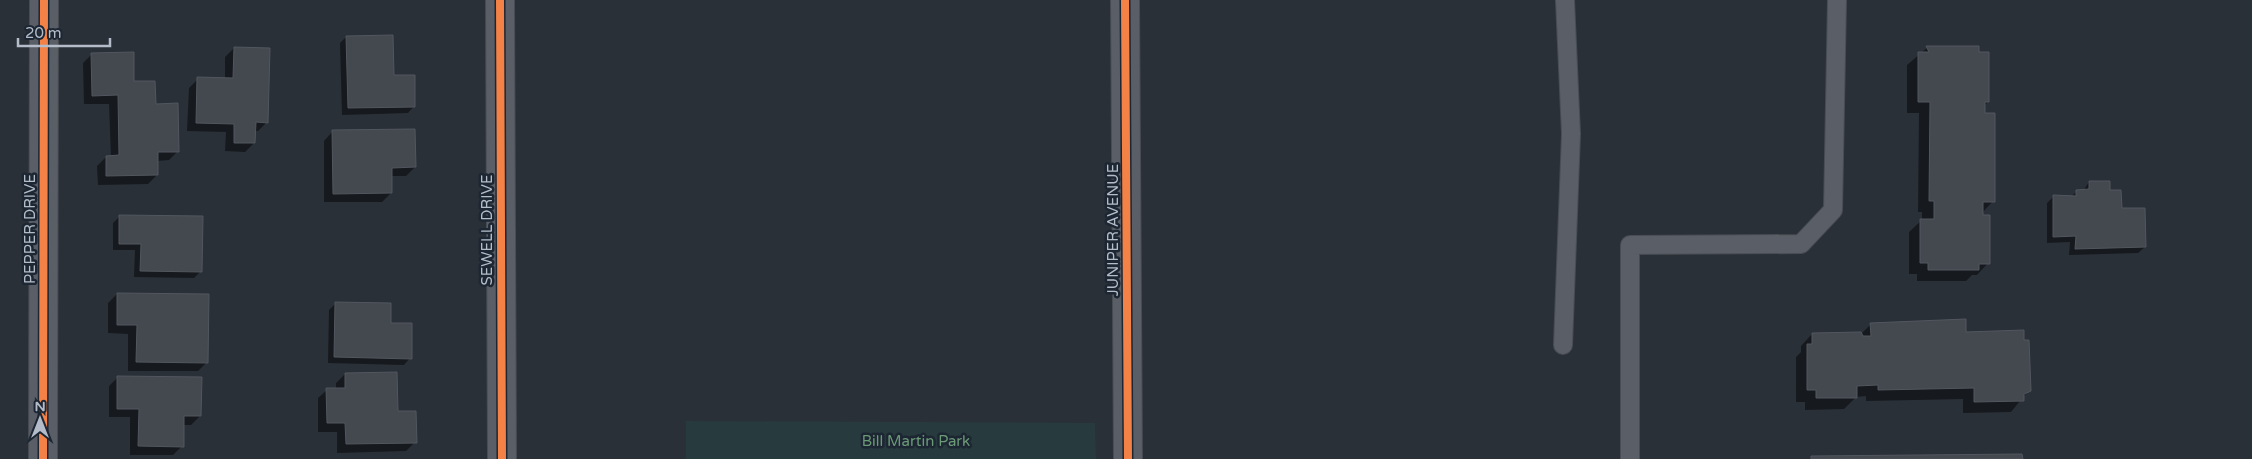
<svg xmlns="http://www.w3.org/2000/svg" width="2252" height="459" viewBox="0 0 2252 459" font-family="'Varela Round',sans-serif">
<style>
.green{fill:#273a3e}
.shadow{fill:#0007}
.building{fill:#444950;stroke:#52575f}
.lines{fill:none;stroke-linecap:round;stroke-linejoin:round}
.service-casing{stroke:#484c53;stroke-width:20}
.minor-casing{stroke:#484c53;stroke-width:30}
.tertiary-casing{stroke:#484c53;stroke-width:30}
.service{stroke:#5a5e66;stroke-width:18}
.minor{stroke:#5a5e66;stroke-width:28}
.tertiary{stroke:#5a5e66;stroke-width:28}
.cycleway-casing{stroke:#1d2633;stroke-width:11}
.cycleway{stroke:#f48246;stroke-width:8}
.labels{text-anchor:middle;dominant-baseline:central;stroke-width:5;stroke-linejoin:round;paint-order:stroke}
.street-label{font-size:15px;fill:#b4bcc9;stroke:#1d2633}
.park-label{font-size:15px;fill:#6b9a76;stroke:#1d2633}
</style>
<rect width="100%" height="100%" fill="#2a3038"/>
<path class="green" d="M 686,421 L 1095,423 L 1096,459 L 686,459 Z"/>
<g class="shadow">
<path d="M 346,37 L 393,77 L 414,106 L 408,113 L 342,115 L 340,43 Z"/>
<path d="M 234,48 L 267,122 L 258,131 L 254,131 L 254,143 L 245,152 L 225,151 L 226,132 L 187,131 L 189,88 L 198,79 L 225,79 L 225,57 Z"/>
<path d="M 1927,48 L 1988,102 L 1984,106 L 1993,201 L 1982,213 L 1988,263 L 1977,275 L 1972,275 L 1966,281 L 1917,281 L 1917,274 L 1909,274 L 1909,232 L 1922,220 L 1922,212 L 1918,212 L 1919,113 L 1907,113 L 1907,65 Z"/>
<path d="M 92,54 L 133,83 L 154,105 L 178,151 L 169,160 L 157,161 L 157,175 L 148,184 L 98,185 L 97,166 L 106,157 L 111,157 L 109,104 L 84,104 L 83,63 Z"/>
<path d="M 332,132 L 415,167 L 406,176 L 391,176 L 391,193 L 382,202 L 324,202 L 324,141 Z"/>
<path d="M 2089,182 L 2108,191 L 2121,209 L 2145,247 L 2138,253 L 2069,255 L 2070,242 L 2047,243 L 2047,203 L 2054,196 L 2071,197 L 2077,191 L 2083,191 Z"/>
<path d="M 120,216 L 201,271 L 194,278 L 134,277 L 135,250 L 113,250 L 113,223 Z"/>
<path d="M 117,294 L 207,362 L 198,371 L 128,371 L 128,334 L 108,333 L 108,303 Z"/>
<path d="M 336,303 L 390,324 L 410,358 L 404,365 L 328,363 L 329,310 Z"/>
<path d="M 1871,324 L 1965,333 L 2029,390 L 2011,412 L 1963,413 L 1963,399 L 1866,401 L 1866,396 L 1856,397 L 1844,409 L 1805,410 L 1805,402 L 1796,402 L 1796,357 L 1801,352 L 1801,346 L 1812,334 L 1861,334 Z"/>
<path d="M 345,374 L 397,412 L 415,442 L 406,451 L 337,453 L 337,432 L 318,432 L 318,398 L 327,390 L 336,390 L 336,383 Z"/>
<path d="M 118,377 L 200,416 L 191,425 L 183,425 L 182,446 L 173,455 L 130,455 L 130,417 L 109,417 L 109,386 Z"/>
</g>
<g class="building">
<path d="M 393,35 L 394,75 L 415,75 L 415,107 L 348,108 L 346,36 Z"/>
<path d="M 1926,46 L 1979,46 L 1979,52 L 1989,52 L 1989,102 L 1985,102 L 1985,113 L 1995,113 L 1995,202 L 1983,202 L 1983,215 L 1990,215 L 1990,264 L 1979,264 L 1979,270 L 1928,270 L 1928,263 L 1920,263 L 1920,219 L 1934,219 L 1934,201 L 1929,201 L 1930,102 L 1918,102 L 1918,52 L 1929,52 Z"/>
<path d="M 234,47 L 270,48 L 268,123 L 256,122 L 255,143 L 234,143 L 234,124 L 196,123 L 197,77 L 233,78 Z"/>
<path d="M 134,52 L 134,81 L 155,81 L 156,104 L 178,103 L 179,152 L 158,152 L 158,175 L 106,176 L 106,156 L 119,155 L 118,95 L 92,96 L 91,53 Z"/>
<path d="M 415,129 L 416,167 L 392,168 L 392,193 L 333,194 L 332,130 Z"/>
<path d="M 2089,181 L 2110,181 L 2110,190 L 2121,190 L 2122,208 L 2145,208 L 2146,247 L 2075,249 L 2076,236 L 2053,237 L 2053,195 L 2076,196 L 2076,190 L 2089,189 Z"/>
<path d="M 119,215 L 203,216 L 202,272 L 140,271 L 141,244 L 119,244 Z"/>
<path d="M 117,293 L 209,294 L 208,363 L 136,362 L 137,325 L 117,325 Z"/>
<path d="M 335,302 L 391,303 L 391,323 L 412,323 L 412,359 L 334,357 Z"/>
<path d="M 1966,319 L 1966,332 L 2024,330 L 2024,340 L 2029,340 L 2031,391 L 2024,394 L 2024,401 L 1974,402 L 1974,388 L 1878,390 L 1878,385 L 1857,386 L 1857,398 L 1816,398 L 1816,390 L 1807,390 L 1807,344 L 1812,344 L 1812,333 L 1861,332 L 1863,336 L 1871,336 L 1870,323 Z"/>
<path d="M 397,372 L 398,411 L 416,411 L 417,443 L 346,444 L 345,423 L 327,423 L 326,388 L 345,388 L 345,373 Z"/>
<path d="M 117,376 L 202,377 L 201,416 L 184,416 L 184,447 L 138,446 L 139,409 L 117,409 Z"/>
<path d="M 2022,454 L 2023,459 L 1811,459 L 1811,456 Z"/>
</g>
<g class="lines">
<g class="service-casing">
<g id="service">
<path d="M 1563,345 L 1571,134 L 1565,0"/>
<path d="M 1630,459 L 1630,245 L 1801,244 L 1833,210 L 1837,0"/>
</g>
</g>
<g class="minor-casing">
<g id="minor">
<path d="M 500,0 L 502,459"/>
<path d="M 43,459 L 44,0"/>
</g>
</g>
<g class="tertiary-casing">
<path id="tertiary" d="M 1125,0 L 1128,459"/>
</g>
<use href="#service" class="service"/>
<use href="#minor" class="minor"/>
<use href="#tertiary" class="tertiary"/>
<g class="cycleway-casing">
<g id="cycleway">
<path d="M 500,0 L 502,459"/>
<path d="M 1125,0 L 1128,459"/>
<path d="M 43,459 L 44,0"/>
</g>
</g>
<use href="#cycleway" class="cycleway"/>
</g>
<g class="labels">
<g class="street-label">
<text transform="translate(30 229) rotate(-90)">PEPPER DRIVE</text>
<text transform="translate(487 230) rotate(-90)">SEWELL DRIVE</text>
<text transform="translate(1113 230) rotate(-90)">JUNIPER AVENUE</text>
</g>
<g class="park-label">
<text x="916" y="441">Bill Martin Park</text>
</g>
</g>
<g transform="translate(40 419)" stroke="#1d2633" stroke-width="4" paint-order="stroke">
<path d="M0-4L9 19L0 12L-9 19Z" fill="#b4bcc9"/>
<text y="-8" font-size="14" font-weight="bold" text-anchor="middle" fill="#b4bcc9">N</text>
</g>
<path d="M18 38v8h92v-8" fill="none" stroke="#b4bcc9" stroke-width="2.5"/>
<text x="25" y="38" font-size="15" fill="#b4bcc9" stroke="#1d2633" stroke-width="4" paint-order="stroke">20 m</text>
</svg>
